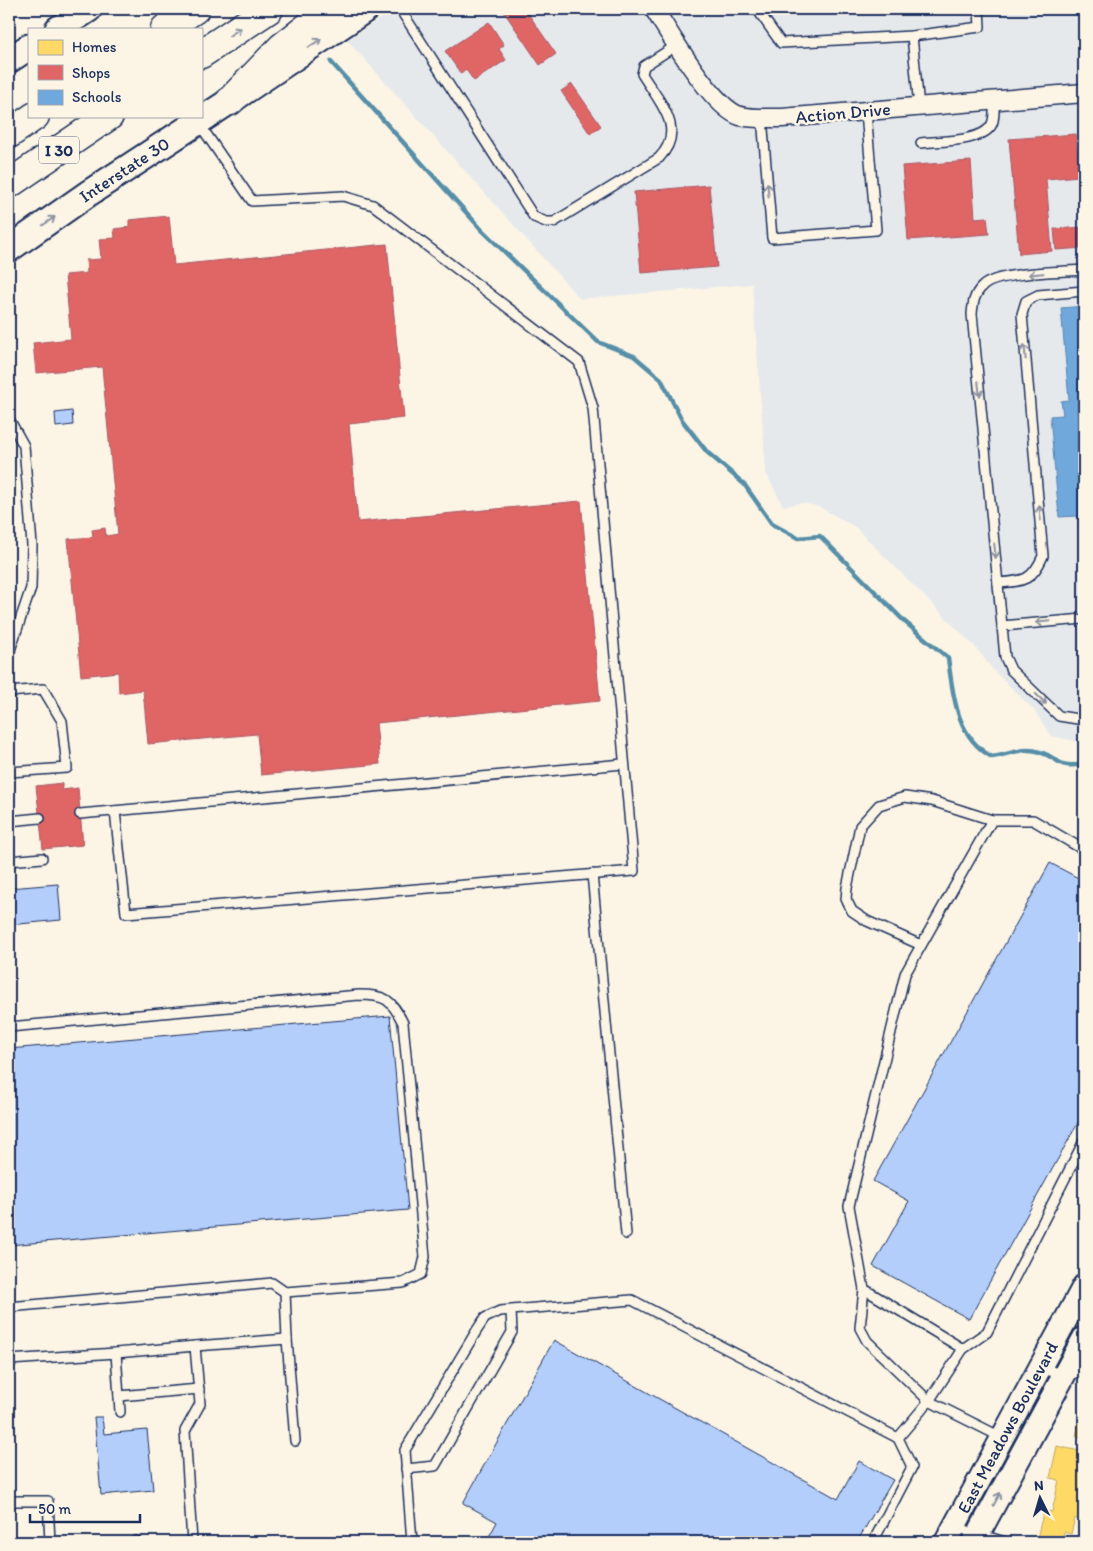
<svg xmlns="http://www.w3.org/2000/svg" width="1093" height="1551" viewBox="0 0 1093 1551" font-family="Itim,sans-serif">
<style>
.built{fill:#e6e9ec}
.homes{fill:#ffd966;stroke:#bba664}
.shops{fill:#e06666;stroke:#a55664}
.schools{fill:#6fa8dc;stroke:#5684b6}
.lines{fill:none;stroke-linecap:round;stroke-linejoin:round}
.stream{stroke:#568ea8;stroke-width:4.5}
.building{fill:#b4cefc;stroke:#1b2f5e}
.service-casing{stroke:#1b2f5e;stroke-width:12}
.minor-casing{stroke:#1b2f5e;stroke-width:21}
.tertiary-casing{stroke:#1b2f5e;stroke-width:26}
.secondary-casing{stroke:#1b2f5e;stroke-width:29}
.motorway-casing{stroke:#1b2f5e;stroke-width:31}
.service{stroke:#fcf5e5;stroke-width:9}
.minor{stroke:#fcf5e5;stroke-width:18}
.tertiary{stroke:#fcf5e5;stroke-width:22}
.secondary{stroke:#fcf5e5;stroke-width:25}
.motorway{stroke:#fcf5e5;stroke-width:28}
.oneway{stroke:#8c92a2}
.labels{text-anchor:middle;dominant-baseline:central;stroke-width:5;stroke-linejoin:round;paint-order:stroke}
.shield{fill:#fcf5e5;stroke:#5e6a86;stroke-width:1}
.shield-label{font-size:16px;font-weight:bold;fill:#1b2f5e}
.street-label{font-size:18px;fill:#1b2f5e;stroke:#fcf5e5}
</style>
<rect width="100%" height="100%" fill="#fcf5e5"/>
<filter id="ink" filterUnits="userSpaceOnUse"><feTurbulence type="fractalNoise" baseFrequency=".02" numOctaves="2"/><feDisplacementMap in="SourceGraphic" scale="10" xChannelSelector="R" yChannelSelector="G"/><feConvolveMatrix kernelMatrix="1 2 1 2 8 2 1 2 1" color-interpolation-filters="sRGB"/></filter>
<g filter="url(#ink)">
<path class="built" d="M 395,9 L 1084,9 L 1084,743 L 1051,736 L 1034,710 L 993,670 L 976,648 L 855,527 L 819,507 L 803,503 L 783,506 L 766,473 L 752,284 L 580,299 L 347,40 Z"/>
<g class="homes">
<path d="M 1083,1406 L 1084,1406 L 1084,1438 L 1076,1436 Z"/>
<path d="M 1057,1446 L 1084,1452 L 1084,1470 L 1081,1484 L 1084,1485 L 1082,1520 L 1075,1518 L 1071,1534 L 1064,1532 L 1062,1542 L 1037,1538 L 1044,1510 L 1052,1512 L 1059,1480 L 1050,1478 Z"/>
</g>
<g class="shops">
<path d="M 502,9 L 525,9 L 556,54 L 540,65 Z"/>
<path d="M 489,22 L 504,45 L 499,49 L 506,60 L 474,81 L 466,70 L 461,74 L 445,51 Z"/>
<path d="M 572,84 L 601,126 L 590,134 L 561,91 Z"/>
<path d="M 1076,134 L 1079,176 L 1046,179 L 1052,251 L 1019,254 L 1009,139 Z"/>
<path d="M 971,161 L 975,218 L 987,217 L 989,234 L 908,240 L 902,166 Z"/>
<path d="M 709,185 L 717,267 L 641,273 L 634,192 Z"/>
<path d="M 169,216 L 174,265 L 387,244 L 404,418 L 349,424 L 358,522 L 581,501 L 600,701 L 376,723 L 380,764 L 261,775 L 257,734 L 148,744 L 143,690 L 119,693 L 118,672 L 81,676 L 68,539 L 93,537 L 92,530 L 105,528 L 106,536 L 118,534 L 102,367 L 36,373 L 33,343 L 71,339 L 65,275 L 87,273 L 86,260 L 101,259 L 99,239 L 115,238 L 114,229 L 129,227 L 129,220 Z"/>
<path d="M 1084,227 L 1084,248 L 1056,250 L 1054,229 Z"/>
<path d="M 62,783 L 62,790 L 78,788 L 83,845 L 43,849 L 36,786 Z"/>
</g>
<path class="schools" d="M 1084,306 L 1084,592 L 1078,516 L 1059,517 L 1050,416 L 1063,415 L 1061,401 L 1069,400 L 1061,308 Z"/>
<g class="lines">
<path class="stream" d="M 331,62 L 482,230 L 598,342 L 634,356 L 661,379 L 682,420 L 707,452 L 744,484 L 772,524 L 798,538 L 820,536 L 905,622 L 948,658 C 953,695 956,737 992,757 C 1008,755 1024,746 1040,752 C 1062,759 1056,769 1084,764"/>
</g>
<g class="building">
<path d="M 72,411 L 73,425 L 56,427 L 55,413 Z"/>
<path d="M 1050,863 L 1084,881 L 1084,1112 L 969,1319 L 873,1266 L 909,1201 L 873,1181 Z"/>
<path d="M 58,884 L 61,920 L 9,925 L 9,888 Z"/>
<path d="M 390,1016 L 408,1210 L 9,1245 L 9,1049 Z"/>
<path d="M 554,1340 L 838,1499 L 859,1461 L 893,1480 L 857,1542 L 486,1542 L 497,1522 L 463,1503 Z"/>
<path d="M 94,1417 L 102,1417 L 104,1434 L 147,1430 L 153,1490 L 101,1495 Z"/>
</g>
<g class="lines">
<g class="service-casing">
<g id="service">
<path d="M 400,9 L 534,217 L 546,222 L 554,222 L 659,158 C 687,129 659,102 642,74 L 644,66 L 677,45"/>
<path d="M 757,9 L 781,43 L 912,36 L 919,107"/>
<path d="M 912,36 L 980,27 L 979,9"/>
<path d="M 762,117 L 772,238 L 876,230 L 866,112"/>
<path d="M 921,143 C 939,141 984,142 992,124 C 995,117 994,108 994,100"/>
<path d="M 1084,270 C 1062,272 997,272 983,286 C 974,294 973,303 972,314 L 1005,657 L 1011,670 L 1059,716 L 1084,720"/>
<path d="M 9,419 L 24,446 L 32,545 L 31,588 L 9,653"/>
<path d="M 998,583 C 1024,581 1032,581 1043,556 L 1022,314 L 1026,301 L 1038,295 L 1084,291"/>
<path d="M 1002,626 L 1084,619"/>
<path d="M 9,692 L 43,689 L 62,721 L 67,768 L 9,772"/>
<path d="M 115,811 L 126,913 L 634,871 L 593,408 L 579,362 L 373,205 L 343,196 L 252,201 L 198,122"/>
<path d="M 80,814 L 623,764"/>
<path d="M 9,821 L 40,818"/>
<path d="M 9,861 L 42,858"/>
<path d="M 592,874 L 626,1234"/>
<path d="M 921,945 L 867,921 L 852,911 L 846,899 L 847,888 L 860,826 L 879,805 L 905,797 L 932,801 L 992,820"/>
<path d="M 9,1027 L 359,995 C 386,995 391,999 403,1023 L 425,1257 L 421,1274 L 403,1283 L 285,1292"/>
<path d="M 864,1289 L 860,1328 L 867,1341 L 929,1401 L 963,1349 L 987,1332 L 1084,1141"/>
<path d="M 9,1307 L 272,1283 L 285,1292 L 287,1339"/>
<path d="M 195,1346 L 287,1339 L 295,1441"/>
<path d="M 963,1349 L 864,1289 L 849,1206 L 905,974 L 992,820 L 1033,820 L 1084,850"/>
<path d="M 116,1353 L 195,1346 L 200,1404 L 185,1431 L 192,1542"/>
<path d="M 9,1360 L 116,1353 L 120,1412"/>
<path d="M 1041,1369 L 1064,1374 L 1084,1372"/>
<path d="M 119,1396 L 199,1389"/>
<path d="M 406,1469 L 435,1466 L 512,1332 L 511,1311"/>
<path d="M 9,1509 L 10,1501 L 48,1501 L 50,1542"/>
<path d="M 955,1527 L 1005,1542"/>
<path d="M 136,1541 L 137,1542"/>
<path d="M 412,1542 L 405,1450 L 477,1330 L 485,1318 L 500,1311 L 632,1300 L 898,1438"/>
<path d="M 873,1542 L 912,1467 L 898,1438 L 929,1401 L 1003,1438"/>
</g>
</g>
<g class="minor-casing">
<path id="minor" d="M 654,9 C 670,34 712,107 740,116 C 752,119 769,118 782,118 L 1084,93"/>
</g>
<g class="tertiary-casing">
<g id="tertiary">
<path id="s1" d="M 946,1542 L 1084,1286"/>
<path d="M 974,1542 L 1084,1338"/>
</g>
</g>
<g class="secondary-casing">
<g id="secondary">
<path d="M 58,29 L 89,9"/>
<path d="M 9,60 L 29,47"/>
<path id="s2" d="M 9,249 L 89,193 L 230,101 L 366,9"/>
</g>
</g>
<g class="motorway-casing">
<g id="motorway">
<path d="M 165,29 L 195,9"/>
<path d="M 201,54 L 269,9"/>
<path d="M 230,101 L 282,47 L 331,9"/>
<path d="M 9,134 L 35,116"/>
<path d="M 9,184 L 109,116"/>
</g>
</g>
<use href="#service" class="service"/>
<use href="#minor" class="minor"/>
<use href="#tertiary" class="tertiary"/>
<use href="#secondary" class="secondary"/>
<use href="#motorway" class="motorway"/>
</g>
<defs><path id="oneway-shaft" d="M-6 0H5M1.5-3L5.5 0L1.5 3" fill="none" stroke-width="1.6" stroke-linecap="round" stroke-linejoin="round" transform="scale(1.25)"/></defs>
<g class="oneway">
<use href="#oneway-shaft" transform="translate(235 32) rotate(-34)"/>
<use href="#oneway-shaft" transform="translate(315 43) rotate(-34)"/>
<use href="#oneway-shaft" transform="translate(768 190) rotate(-95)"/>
<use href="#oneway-shaft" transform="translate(49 221) rotate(-35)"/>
<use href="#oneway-shaft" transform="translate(1036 274) rotate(175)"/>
<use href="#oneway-shaft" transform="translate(1025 352) rotate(-95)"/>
<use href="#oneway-shaft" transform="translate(979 389) rotate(84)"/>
<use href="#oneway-shaft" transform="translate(1040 513) rotate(-95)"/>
<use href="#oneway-shaft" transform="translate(995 551) rotate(84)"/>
<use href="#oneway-shaft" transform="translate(1043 622) rotate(175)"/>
<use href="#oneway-shaft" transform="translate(1041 699) rotate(44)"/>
<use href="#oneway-shaft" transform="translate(997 1499) rotate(-62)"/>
</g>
</g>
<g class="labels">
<rect class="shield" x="39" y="136.5" width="40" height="27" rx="4"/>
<g class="shield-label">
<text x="59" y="150">I 30</text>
</g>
<g class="street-label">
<text transform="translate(843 113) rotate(-5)">Action Drive</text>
<text stroke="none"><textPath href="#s2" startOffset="140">Interstate 30</textPath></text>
<text stroke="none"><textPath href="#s1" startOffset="130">East Meadows Boulevard</textPath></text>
</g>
</g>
<rect width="1093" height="1551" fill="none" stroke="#fcf5e5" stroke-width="30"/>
<rect x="15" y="15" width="1063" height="1521" fill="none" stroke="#1b2f5e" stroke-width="2" filter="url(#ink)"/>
<rect x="28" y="28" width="175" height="90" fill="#fcf5e5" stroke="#a2a6af"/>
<rect x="38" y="40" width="25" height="15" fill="#ffd966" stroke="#a2a6af"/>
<text x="72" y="52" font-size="15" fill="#1b2f5e">Homes</text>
<rect x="38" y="65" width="25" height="15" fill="#e06666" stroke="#a2a6af"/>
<text x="72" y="78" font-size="15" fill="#1b2f5e">Shops</text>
<rect x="38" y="90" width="25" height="15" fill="#6fa8dc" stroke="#a2a6af"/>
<text x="72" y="102" font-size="15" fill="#1b2f5e">Schools</text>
<g transform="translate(1040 1498) rotate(355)" stroke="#fcf5e5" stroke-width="4" paint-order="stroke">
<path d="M0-4L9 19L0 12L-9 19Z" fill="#1b2f5e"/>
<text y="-8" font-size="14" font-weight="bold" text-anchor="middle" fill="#1b2f5e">N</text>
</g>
<path d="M30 1514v8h110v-8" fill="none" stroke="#1b2f5e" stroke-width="2.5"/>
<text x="38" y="1514" font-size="15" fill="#1b2f5e" stroke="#fcf5e5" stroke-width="4" paint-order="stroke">50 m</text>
</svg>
